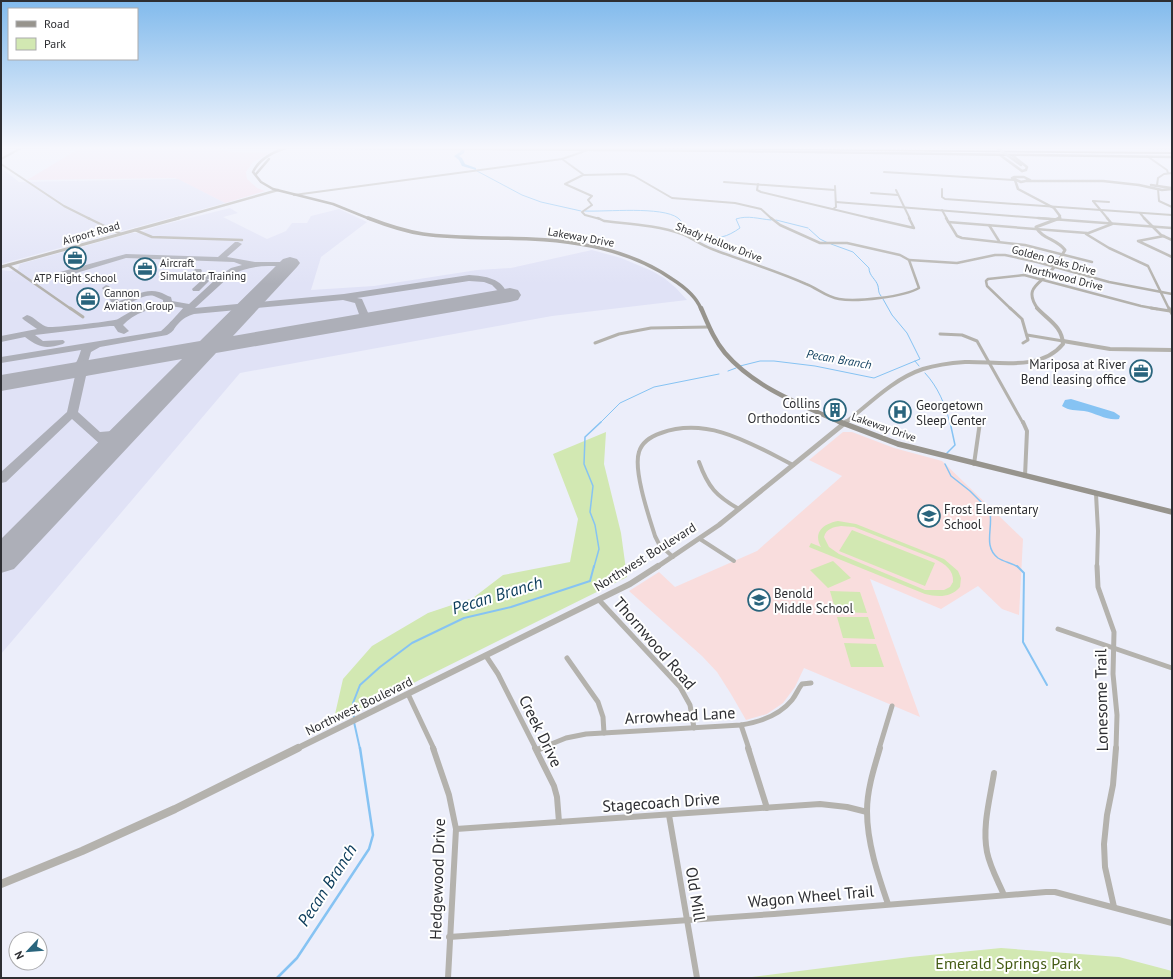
<svg xmlns="http://www.w3.org/2000/svg" width="1173" height="979" viewBox="0 0 1173 979" font-family="'PT Sans',sans-serif">
<style>
.commercial{fill:#f4deeb}
.built{fill:#e0e2f6}
.education{fill:#f9dddd}
.green{fill:#d2e8b2;fill-rule:evenodd}
.water{fill:#86c3f3}
.lines{fill:none;stroke-linecap:round;stroke-linejoin:round}
.stream-far3{stroke:#86c3f3;stroke-width:1}
.stream-far2{stroke:#86c3f3;stroke-width:1.5}
.stream-far1{stroke:#86c3f3;stroke-width:2}
.stream{stroke:#86c3f3;stroke-width:2.5}
.river{fill:#86c3f3;fill-rule:evenodd}
.taxiway{fill:#adafb8;fill-rule:evenodd}
.runway{fill:#adafb8;fill-rule:evenodd}
.minor-far5{stroke:#b4b2ad;stroke-width:2}
.minor-far4{stroke:#b4b2ad;stroke-width:2.5}
.minor-far3{stroke:#b4b2ad;stroke-width:3}
.minor-far2{stroke:#b4b2ad;stroke-width:4}
.minor-far1{stroke:#b4b2ad;stroke-width:5}
.minor{stroke:#b4b2ad;stroke-width:6}
.tertiary-far5{stroke:#b4b2ad;stroke-width:2.5}
.tertiary-far4{stroke:#b4b2ad;stroke-width:3}
.tertiary-far3{stroke:#b4b2ad;stroke-width:4}
.tertiary-far2{stroke:#b4b2ad;stroke-width:5}
.tertiary-far1{stroke:#b4b2ad;stroke-width:6}
.tertiary{stroke:#b4b2ad;stroke-width:8}
.secondary-far3{stroke:#97948d;stroke-width:2.5}
.secondary-far2{stroke:#97948d;stroke-width:3.5}
.secondary-far1{stroke:#97948d;stroke-width:4.5}
.secondary{stroke:#97948d;stroke-width:5.5}
.motorway{fill:#716c62;fill-rule:evenodd}
.tertiary-bridge{stroke:#b4b2ad;stroke-width:2.5}
.labels{text-anchor:middle;dominant-baseline:central;stroke-width:4;stroke-linejoin:round;paint-order:stroke}
.far-street-label{font-size:11px;fill:#2d2e32;stroke:#fff}
.far-poi-label{font-size:11px;fill:#2d2e32;stroke:#fff;text-anchor:start}
.far-water-label{font-size:12px;font-style:italic;fill:#0c3c5b;stroke:#fff}
.poi-label{font-size:13px;fill:#2d2e32;stroke:#fff;text-anchor:start}
.street-label{font-size:13px;fill:#2d2e32;stroke:#fff}
.near-street-label{font-size:16px;fill:#2d2e32;stroke:#fff}
.near-park-label{font-size:16px;fill:#445b14;stroke:#fff}
.near-water-label{font-size:17px;font-style:italic;fill:#0c3c5b;stroke:#fff}
</style>
<rect width="100%" height="100%" fill="#eceefa"/>
<path class="commercial" d="M 82,147 L 191,147 L 235,152 L 270,153 L 253,162 L 246,172 L 247,179 L 257,188 L 265,191 L 225,203 L 175,178 L 27,180 Z"/>
<g class="built">
<path d="M 1,168 L 19,182 L 178,179 L 225,203 L 1,264 Z"/>
<path d="M 230,208 L 238,213 L 223,217 L 267,239 L 286,231 L 292,223 L 307,223 L 311,216 L 339,209 L 367,222 L 321,257 L 311,290 L 374,286 L 477,270 L 511,268 L 592,250 L 621,258 L 652,271 L 664,278 L 676,288 L 687,300 L 552,316 L 240,373 L 1,654 L 1,270 L 10,271 L 18,269 L 20,264 L 132,233 L 137,233 L 158,226 Z"/>
</g>
<path class="education" d="M 843,432 L 852,432 L 894,448 L 942,461 L 1023,539 L 1019,615 L 1002,609 L 978,586 L 941,609 L 870,579 L 920,717 L 804,668 L 795,687 L 783,703 L 767,714 L 746,720 L 731,694 L 717,672 L 702,656 L 629,591 L 659,572 L 675,587 L 757,551 L 842,476 L 809,460 Z"/>
<g class="green">
<path d="M 606,432 L 604,464 L 621,533 L 627,577 L 333,723 L 343,679 L 372,646 L 428,613 L 473,598 L 503,575 L 570,562 L 578,519 L 553,454 Z"/>
<path d="M 838,521 L 856,524 L 944,559 L 958,571 L 961,578 L 960,587 C 951,598 937,597 925,594 L 809,547 L 811,543 L 821,547 C 813,532 823,524 838,521 ZM 841,526 L 854,527 L 935,559 C 945,564 954,570 953,582 L 950,587 L 944,590 L 925,590 L 839,554 L 829,547 L 824,537 C 826,529 833,527 841,526 Z"/>
<path d="M 852,530 L 935,563 L 925,586 L 839,551 Z"/>
<path d="M 833,561 L 851,578 L 828,588 L 810,570 Z"/>
<path d="M 830,591 L 860,592 L 867,613 L 836,612 Z"/>
<path d="M 837,617 L 868,617 L 875,639 L 843,638 Z"/>
<path d="M 844,643 L 876,644 L 884,667 L 851,667 Z"/>
<path d="M 1001,948 L 1119,957 L 1172,971 L 1172,978 L 744,978 L 910,957 Z"/>
</g>
<path class="water" d="M 1071,399 L 1114,412 L 1120,416 L 1119,419 C 1107,421 1096,413 1084,411 C 1076,410 1069,411 1062,406 L 1065,400 Z"/>
<g class="lines">
<g class="stream-far3">
<path d="M 477,171 L 522,195 L 541,202 L 581,211"/>
<path d="M 585,211 C 606,212 662,206 678,218 C 682,221 684,226 688,230"/>
<path d="M 776,220 L 808,228"/>
<path d="M 809,229 L 820,239 L 828,243"/>
<path d="M 691,232 L 698,235"/>
<path d="M 702,236 C 718,240 727,237 740,228 L 736,219 C 748,215 759,219 771,220"/>
<path d="M 831,244 L 853,252 L 869,268 C 869,276 876,279 878,286 C 879,291 878,292 881,296"/>
<path d="M 915,361 L 919,366"/>
<path d="M 740,366 L 760,361 L 774,361 L 815,366 L 874,378 L 920,359 L 907,333 L 892,315 L 883,299"/>
<path d="M 728,371 L 736,368"/>
<path d="M 925,373 C 938,387 945,404 950,423"/>
<path d="M 600,423 L 620,403 L 654,387 L 719,374"/>
</g>
<g class="stream-far2">
<path d="M 947,453 L 955,445 L 950,422"/>
<path d="M 945,464 L 951,476 L 970,491 L 988,509"/>
<path d="M 990,513 C 993,528 983,547 998,558 C 1004,562 1012,563 1018,567"/>
<path d="M 594,567 L 599,549 L 595,525 L 590,512 L 593,486 L 584,464 L 585,437 L 601,422"/>
</g>
<g class="stream-far1">
<path d="M 1017,566 L 1024,573 L 1023,642 L 1047,685"/>
<path d="M 354,719 L 353,703 L 360,685 L 380,667 L 412,643 L 464,618 L 511,607 L 590,581 L 594,566"/>
<path d="M 354,722 L 360,749"/>
</g>
<path class="stream" d="M 277,978 L 297,958 L 369,849 L 373,835 L 360,748"/>
<path class="river" d="M 462,148 L 465,149 L 464,153 L 459,156 L 462,158 L 465,164 L 476,168 L 476,170 L 462,166 L 459,160 L 454,156 L 460,152 Z"/>
<path class="taxiway" d="M 235,242 L 238,242 L 242,244 L 227,257 L 255,262 L 281,262 L 291,266 L 287,268 C 269,264 248,266 231,275 L 195,308 L 344,294 L 469,275 C 485,276 503,278 508,296 L 507,298 L 501,298 L 498,291 L 492,285 L 484,282 L 469,281 L 357,298 L 362,299 L 369,315 L 377,315 L 382,318 L 380,320 L 366,321 L 357,325 L 352,322 L 360,317 L 355,303 L 343,300 L 194,314 C 188,316 183,318 178,324 C 173,329 175,331 167,335 L 100,347 L 91,352 L 88,362 L 102,364 L 103,366 L 86,376 L 78,412 L 100,432 L 112,431 L 133,421 L 137,422 L 139,424 C 132,433 119,437 108,439 L 114,447 L 108,457 L 100,457 L 98,454 L 101,445 L 72,419 L 6,482 L 1,483 L 1,472 L 67,412 L 75,376 L 61,374 L 60,372 C 71,360 74,374 81,350 L 1,363 L 1,357 L 161,331 C 164,329 181,311 183,308 C 165,303 136,310 123,325 L 129,331 L 124,334 L 118,332 L 114,326 L 110,326 L 35,335 L 43,341 L 63,340 L 65,342 L 63,344 C 45,349 40,348 25,337 L 1,342 L 1,336 L 37,329 L 24,320 L 22,318 L 27,315 C 35,317 41,326 48,327 C 54,328 115,321 118,319 C 133,310 144,304 163,302 L 163,300 C 160,299 157,297 154,296 C 140,293 128,309 114,306 L 102,288 L 106,285 L 109,286 L 119,301 C 133,297 145,288 159,292 C 163,293 167,296 171,297 L 172,301 L 189,304 L 216,279 L 207,279 L 209,281 L 199,291 L 193,291 L 192,289 L 203,279 L 190,278 L 189,276 L 195,269 L 201,269 L 202,271 L 200,274 L 222,274 L 231,268 L 242,265 L 234,262 L 126,258 L 63,277 L 59,274 L 60,272 L 126,254 L 218,257 Z"/>
<path class="runway" d="M 290,257 L 297,259 L 300,263 L 297,267 L 233,336 L 510,288 L 518,290 L 521,295 L 518,300 L 510,302 L 216,353 L 14,569 L 1,573 L 1,539 L 182,359 L 1,391 L 1,375 L 200,341 L 283,259 Z"/>
<g class="minor-far5">
<path d="M 1147,156 L 1167,170 L 1168,173"/>
<path d="M 1,159 L 21,148"/>
<path d="M 562,159 L 584,175"/>
<path d="M 1,164 L 64,206 L 90,219"/>
<path d="M 884,172 L 1014,180"/>
<path d="M 724,182 L 835,190"/>
<path d="M 758,184 L 757,190 L 761,192 L 874,219"/>
<path d="M 1157,185 L 1158,178 L 1164,174 L 1172,173"/>
<path d="M 942,189 L 942,197 L 945,199 L 1172,215"/>
<path d="M 1158,189 L 1159,201 L 1172,207"/>
<path d="M 896,190 L 910,219"/>
<path d="M 871,193 L 898,195"/>
<path d="M 294,195 L 562,159 L 588,150"/>
<path d="M 1093,201 L 1108,219"/>
<path d="M 1093,201 L 1109,202"/>
<path d="M 836,202 L 1051,219"/>
<path d="M 833,209 L 836,207 L 835,186"/>
<path d="M 942,210 L 947,219"/>
<path d="M 1140,213 L 1145,219"/>
<path d="M 600,219 L 585,215 L 582,212 L 592,205 L 588,200 L 592,196 L 565,184 L 583,175 L 626,174 L 634,176 L 672,198 L 735,203 L 761,209 L 772,219"/>
</g>
<g class="minor-far4">
<path d="M 88,218 L 121,234"/>
<path d="M 598,218 L 604,221 C 630,224 657,225 682,234 C 692,238 701,245 712,249 C 743,261 775,270 806,284 C 817,288 826,297 839,299 C 856,302 904,297 919,288 L 909,260 L 900,255 L 847,243 L 820,243 L 780,225 L 771,218"/>
<path d="M 870,218 L 914,228 L 909,218"/>
<path d="M 946,218 L 957,236 L 962,238 L 1025,245 L 1092,262"/>
<path d="M 1038,218 L 1172,228"/>
<path d="M 1107,218 L 1112,224 L 1086,234 L 1109,248 L 1148,266 L 1169,309"/>
<path d="M 1144,218 L 1161,235 L 1172,240"/>
<path d="M 948,222 L 1087,233"/>
<path d="M 989,225 L 999,241"/>
<path d="M 135,230 L 152,237 L 242,240"/>
<path d="M 1164,236 L 1138,241 L 1172,257"/>
<path d="M 909,260 L 957,263 L 995,255 L 1005,255 L 1037,262 L 1109,282 L 1172,294"/>
<path d="M 8,265 L 71,309"/>
<path d="M 1011,309 L 987,286 L 986,281 L 988,279 L 1024,275 L 1141,306 L 1157,309"/>
</g>
<g class="minor-far3">
<path d="M 70,308 L 83,317"/>
<path d="M 1010,308 L 1022,319 L 1028,340 L 1023,343"/>
<path d="M 1151,308 L 1170,311"/>
<path d="M 1169,308 L 1172,314"/>
<path d="M 940,334 L 962,335 L 977,341 L 1023,423"/>
<path d="M 1027,335 L 1063,341"/>
<path d="M 595,343 L 619,334 L 651,328 L 709,327"/>
<path d="M 980,423 L 980,419"/>
</g>
<g class="minor-far2">
<path d="M 1023,422 L 1027,431 L 1025,476"/>
<path d="M 699,462 C 708,487 716,496 739,509"/>
<path d="M 974,464 L 980,422"/>
<path d="M 1096,494 L 1098,531 L 1097,567"/>
<path d="M 700,539 L 734,561"/>
<path d="M 673,557 L 659,544 L 655,536 C 649,517 633,470 639,452 C 642,442 652,436 661,433 C 708,416 752,444 793,465"/>
</g>
<g class="minor-far1">
<path d="M 1097,566 L 1098,587 L 1114,632 L 1113,674 L 1117,715 L 1116,749"/>
<path d="M 599,600 L 680,687 L 690,705 L 694,728"/>
<path d="M 1058,629 L 1172,668"/>
<path d="M 486,656 L 498,674 L 536,749"/>
<path d="M 567,658 L 598,702 L 603,717 L 604,733"/>
<path d="M 408,694 L 434,749"/>
<path d="M 741,725 L 749,749"/>
<path d="M 539,749 L 566,738 L 586,734 L 741,725 C 760,722 779,716 792,700 C 796,695 798,689 802,684 L 811,683"/>
<path d="M 879,749 L 892,706"/>
</g>
<g class="minor">
<path d="M 433,748 L 449,795 L 456,829 L 448,978"/>
<path d="M 535,748 L 554,786 L 557,797 L 559,822"/>
<path d="M 748,748 L 767,808"/>
<path d="M 880,748 C 874,768 867,790 867,811 C 867,843 878,875 888,904"/>
<path d="M 537,750 L 542,748"/>
<path d="M 994,773 C 990,799 982,826 987,852 C 990,867 998,881 1004,895"/>
<path d="M 669,815 L 697,978"/>
<path d="M 456,829 L 820,804 L 847,807 L 867,812"/>
<path d="M 1114,907 L 1105,867 L 1104,844 L 1107,815 L 1113,785 L 1116,748"/>
<path d="M 449,937 L 774,914 L 1046,892 L 1055,892 L 1172,923"/>
</g>
<g class="tertiary-far5">
<path d="M 1000,155 L 1022,171"/>
<path d="M 1015,155 L 1013,156 L 1027,167 L 1026,170 L 1022,171"/>
<path d="M 1014,177 L 1024,177 L 1030,180 L 1021,182 L 1012,178 Z"/>
<path d="M 1015,180 L 1018,189 L 1054,208 L 1060,216 L 1058,219"/>
<path d="M 1027,181 L 1103,181 L 1139,185 L 1162,190 L 1172,189"/>
<path d="M 1151,185 L 1171,188"/>
<path d="M 175,219 L 278,190"/>
</g>
<g class="tertiary-far4">
<path d="M 1,267 L 179,218"/>
<path d="M 1038,309 C 1023,288 1039,285 1051,271 C 1056,265 1061,257 1065,250 C 1057,239 1042,239 1036,227 L 1060,218"/>
</g>
<g class="tertiary-far3">
<path d="M 1063,341 L 1110,349 L 1172,350"/>
<path d="M 845,423 C 869,404 893,379 923,369 C 936,365 951,363 965,362 C 997,361 1040,372 1063,344 C 1062,326 1048,320 1037,308"/>
</g>
<path class="tertiary-far2" d="M 657,567 L 719,525 L 846,422"/>
<path class="tertiary-far1" d="M 296,749 L 630,584 L 658,566"/>
<path class="tertiary" d="M 1,884 L 82,851 L 175,809 L 298,748"/>
<g class="secondary-far3">
<path d="M 218,147 L 736,151 L 1172,157"/>
<path d="M 930,147 L 1172,148"/>
<path d="M 1,148 L 49,147"/>
<path d="M 286,148 C 273,152 259,159 253,172 L 261,182 L 273,189 L 333,204 L 370,219"/>
<path d="M 256,174 L 269,159"/>
</g>
<path class="secondary-far2" d="M 368,218 C 386,225 403,231 423,234 C 458,239 495,237 531,239 C 579,241 632,251 672,279 C 683,286 696,296 701,309"/>
<path class="secondary-far1" d="M 701,308 C 708,324 714,340 725,353 C 755,388 802,405 842,423"/>
<path class="secondary" d="M 840,422 L 898,444 L 1172,512"/>
<g class="motorway">
<path d="M 364,147 L 391,147 L 400,148 L 398,149 Z"/>
<path d="M 566,147 L 1172,152 L 1172,154 L 568,148 Z"/>
</g>
<path class="tertiary-bridge" d="M 996,147 L 1021,165"/>
</g>
<linearGradient id="sky" x2="0" y2="1"><stop stop-color="#81baec"/><stop offset="0.52" stop-color="#f6f7fd"/><stop offset="1" stop-color="#f6f7fd" stop-opacity="0"/></linearGradient>
<rect width="1173" height="284" fill="url(#sky)"/>
<defs>
<g id="office-ring" transform="scale(1.15)"><circle r="9.5" fill="#fff" stroke="#2a657d" stroke-width="1.5"/><path d="M-6-3h4V-5.5h4V-3h4V5H-6ZM-1-4.5V-3h2v-1.5ZM-6 0V1H6V0Z" fill="#2a657d"/></g>
<g id="building-ring" transform="scale(1.15)"><circle r="9.5" fill="#fff" stroke="#2a657d" stroke-width="1.5"/><path d="M-4-6H4V6H1V3H-1V6H-4ZM-2.5-4.3h1.7v1.8h-1.7ZM.8-4.3h1.7v1.8H.8ZM-2.5-1h1.7V.8h-1.7ZM.8-1h1.7V.8H.8Z" fill="#2a657d"/></g>
<g id="hospital-ring" transform="scale(1.15)"><circle r="9.5" fill="#fff" stroke="#2a657d" stroke-width="1.5"/><path d="M-5-5h3v3.5h4V-5h3V5h-3V1.5h-4V5h-3Z" fill="#2a657d"/></g>
<g id="school-ring" transform="scale(1.15)"><circle r="9.5" fill="#fff" stroke="#2a657d" stroke-width="1.5"/><path d="M0-5L7-2L0 1L-7-2ZM-4 1L0 2.5L4 1V4Q0 6-4 4Z" fill="#2a657d"/></g>
</defs>
<g fill-rule="evenodd">
<use href="#office-ring" x="75" y="258"/>
<use href="#office-ring" x="145" y="269"/>
<use href="#office-ring" x="88" y="299"/>
<use href="#office-ring" x="1141" y="371"/>
<use href="#building-ring" x="835" y="410"/>
<use href="#hospital-ring" x="900" y="412"/>
<use href="#school-ring" x="929" y="516"/>
<use href="#school-ring" x="759" y="600"/>
</g>
<g class="labels">
<g class="far-street-label">
<text transform="translate(91 233) rotate(-16)">Airport Road</text>
<text transform="translate(581 237) rotate(10)">Lakeway Drive</text>
<text transform="translate(719 242) rotate(21)">Shady Hollow Drive</text>
<text transform="translate(1054 260) rotate(15)">Golden Oaks Drive</text>
<text transform="translate(1064 277) rotate(14)">Northwood Drive</text>
<text transform="translate(884 427) rotate(19)">Lakeway Drive</text>
</g>
<g class="far-poi-label">
<text x="160" y="263">Aircraft<tspan x="160" dy="13">Simulator Training</tspan></text>
<text x="75" y="278" text-anchor="middle">ATP Flight School</text>
<text x="104" y="293">Cannon<tspan x="104" dy="13">Aviation Group</tspan></text>
</g>
<g class="far-water-label">
<text transform="translate(839 359) rotate(10)">Pecan Branch</text>
</g>
<g class="poi-label">
<text x="1126" y="364" text-anchor="end">Mariposa at River<tspan x="1126" dy="15">Bend leasing office</tspan></text>
<text x="820" y="403" text-anchor="end">Collins<tspan x="820" dy="15">Orthodontics</tspan></text>
<text x="916" y="405">Georgetown<tspan x="916" dy="15">Sleep Center</tspan></text>
<text x="944" y="509">Frost Elementary<tspan x="944" dy="15">School</tspan></text>
<text x="774" y="593">Benold<tspan x="774" dy="15">Middle School</tspan></text>
</g>
<g class="street-label">
<text transform="translate(645 557) rotate(-32)">Northwest Boulevard</text>
<text transform="translate(359 706) rotate(-26)">Northwest Boulevard</text>
</g>
<g class="near-street-label">
<text transform="translate(655 643) rotate(49)">Thornwood Road</text>
<text transform="translate(1101 700) rotate(-91)">Lonesome Trail</text>
<text transform="translate(680 715) rotate(-3)">Arrowhead Lane</text>
<text transform="translate(541 731) rotate(64)">Creek Drive</text>
<text transform="translate(661 802) rotate(-4)">Stagecoach Drive</text>
<text transform="translate(437 879) rotate(-88)">Hedgewood Drive</text>
<text transform="translate(696 894) rotate(81)">Old Mill</text>
<text transform="translate(811 896) rotate(-5)">Wagon Wheel Trail</text>
</g>
<g class="near-park-label">
<text x="1008" y="963">Emerald Springs Park</text>
</g>
<g class="near-water-label">
<text transform="translate(497 595) rotate(-17)">Pecan Branch</text>
<text transform="translate(327 885) rotate(-57)">Pecan Branch</text>
</g>
</g>
<rect width="1173" height="979" fill="none" stroke="#2d2e32" stroke-width="4"/>
<rect x="8" y="8" width="130" height="52" fill="#ffffff" stroke="#ababad"/>
<rect x="16" y="21" width="20" height="6" fill="#97948d" stroke="#ababad"/>
<text x="44" y="28" font-size="12" fill="#2d2e32">Road</text>
<rect x="16" y="38" width="20" height="12" fill="#d2e8b2" stroke="#ababad"/>
<text x="44" y="48" font-size="12" fill="#2d2e32">Park</text>
<g transform="translate(28 951) rotate(244)"><circle r="19" fill="#ffffff" stroke="#ababad"/>
<path d="M0-3L7 15L0 10L-7 15Z" fill="#2a657d"/>
<text y="-6" font-size="11" font-weight="bold" text-anchor="middle" fill="#2d2e32">N</text>
</g>
</svg>
